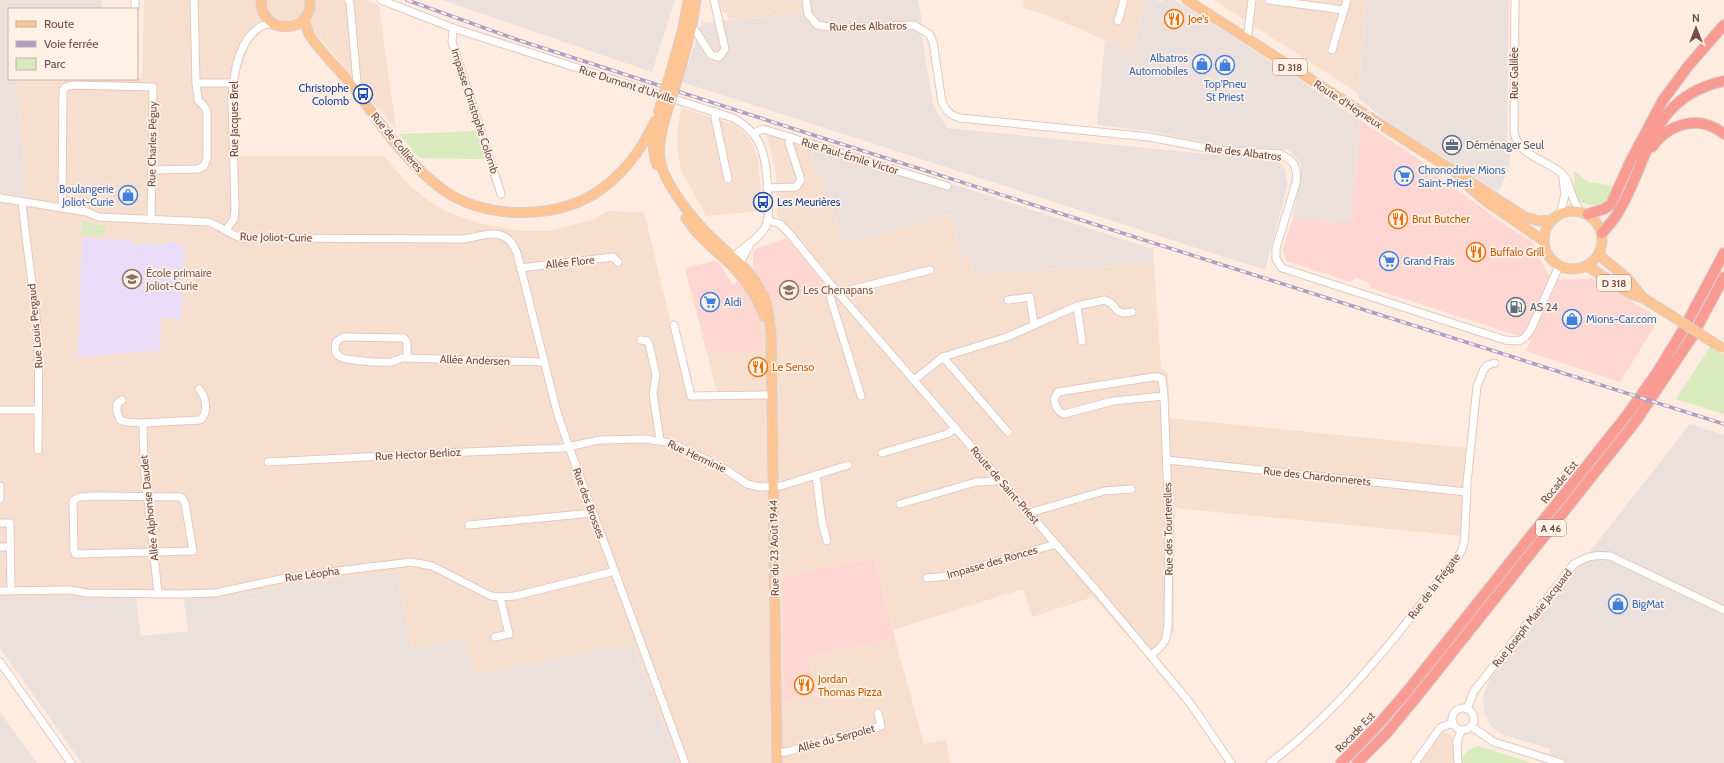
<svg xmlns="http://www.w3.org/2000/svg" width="1724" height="763" viewBox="0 0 1724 763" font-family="Cabin,sans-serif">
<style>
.residential{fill:#f7dfd0}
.commercial{fill:#fed7d2}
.industrial{fill:#ebe0db}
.education{fill:#e9dcf9}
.green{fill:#d8eabe}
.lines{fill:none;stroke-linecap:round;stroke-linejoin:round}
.minor-casing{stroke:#e3c8be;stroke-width:9}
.major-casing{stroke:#d8cdcb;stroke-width:11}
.highway-casing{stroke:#d8cdcb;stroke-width:12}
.minor{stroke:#fff;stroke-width:7}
.major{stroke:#fec494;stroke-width:9}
.highway{stroke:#fa9b93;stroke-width:10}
.rail-casing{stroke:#ac9ec5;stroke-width:3.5}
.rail{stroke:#fff1e6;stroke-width:2;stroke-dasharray:6;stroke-linecap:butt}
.major-bridge-casing{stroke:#d8cdcb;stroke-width:11;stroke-linecap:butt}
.major-bridge{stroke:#fec494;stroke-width:9}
.labels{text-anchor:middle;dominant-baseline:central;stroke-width:3.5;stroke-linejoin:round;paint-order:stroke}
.shield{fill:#fff1e6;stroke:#9e7f76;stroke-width:1}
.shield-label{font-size:10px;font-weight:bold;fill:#744e46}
.food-label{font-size:11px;fill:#c56008;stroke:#fff1e6;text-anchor:start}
.street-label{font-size:11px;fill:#744e46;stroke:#fff1e6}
.shop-label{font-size:11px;fill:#366cbe;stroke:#fff1e6;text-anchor:start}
.transit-label{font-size:11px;fill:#164399;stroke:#fff1e6;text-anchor:end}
.service-label{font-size:11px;fill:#4e5e75;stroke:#fff1e6;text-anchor:start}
.education-label{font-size:11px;fill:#785e54;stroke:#fff1e6;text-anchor:start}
</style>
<rect width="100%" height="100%" fill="#fdecdf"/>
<g class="residential">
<path d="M 144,0 L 367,0 L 379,5 L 396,130 L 311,27 L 286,32 L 263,29 L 249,47 L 240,71 L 237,93 L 239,156 L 384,156 L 410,186 L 429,201 L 448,212 L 478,223 L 520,231 L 548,231 L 592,220 L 608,211 L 644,212 L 688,394 L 717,393 L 707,353 L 763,351 L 761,326 L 777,297 L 804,296 L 838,286 L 777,215 L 776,172 L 767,135 L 809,148 L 845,242 L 953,214 L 960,258 L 970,255 L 973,274 L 1154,264 L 1161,368 L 1168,373 L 1170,418 L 1467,448 L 1461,536 L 1175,508 L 1174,632 L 1145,655 L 1093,597 L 1032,617 L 1023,589 L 893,630 L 874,558 L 783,577 L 784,701 L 808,657 L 895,639 L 924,744 L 946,740 L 950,763 L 678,763 L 633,643 L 474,675 L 465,640 L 412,647 L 396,572 L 305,582 L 232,596 L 184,599 L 136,598 L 0,598 L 0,193 L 27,197 L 16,79 L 137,79 L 142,78 Z"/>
<path d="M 719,0 L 814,0 L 812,1 L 815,12 L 728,20 L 727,13 L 723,13 Z"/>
<path d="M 1024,0 L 1144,0 L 1134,54 L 1076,27 L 1050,17 L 1050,16 L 1023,8 Z"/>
<path d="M 1214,0 L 1367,0 L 1358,93 Z"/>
<path d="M 682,108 L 735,125 L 750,139 L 758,158 L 762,211 L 706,216 L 681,170 L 677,144 L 678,126 Z"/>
<path d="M 1442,732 L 1453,736 L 1455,763 L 1420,763 Z"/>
</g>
<g class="commercial">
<path d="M 1360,120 L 1436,171 L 1444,180 L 1501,222 L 1532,242 L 1551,280 L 1597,278 L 1659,319 L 1620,382 L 1526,351 L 1531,340 L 1371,288 L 1368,282 L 1356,278 L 1351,282 L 1287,261 L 1282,251 L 1293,218 L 1350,222 L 1356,172 Z"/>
<path d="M 787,238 L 822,281 L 825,290 L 804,296 L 777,297 L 761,326 L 763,351 L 707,353 L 685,268 L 714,261 L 719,263 L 733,285 L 753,269 L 753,250 Z"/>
<path d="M 874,558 L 895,639 L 808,657 L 815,693 L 784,701 L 782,577 Z"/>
</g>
<g class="industrial">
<path d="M 0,0 L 101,0 L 101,9 L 9,9 L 9,79 L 16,79 L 27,197 L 0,193 Z"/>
<path d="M 442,0 L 675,0 L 652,72 Z"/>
<path d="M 814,0 L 918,0 L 922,21 L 923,43 L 933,104 L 947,128 L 1278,161 L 1284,168 L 1288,184 L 1265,270 L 682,82 L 702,23 L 815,12 L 812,1 Z"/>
<path d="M 1144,0 L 1156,0 L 1161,2 L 1163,0 L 1174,0 L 1221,29 L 1360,120 L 1356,172 L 1350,223 L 1293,218 L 1300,177 L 1301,163 L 1289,150 L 1217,145 L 1149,131 L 1097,125 L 1105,41 L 1134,53 Z"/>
<path d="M 1367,0 L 1509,0 L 1507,143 L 1511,152 L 1508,170 L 1499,191 L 1496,191 L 1388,122 L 1358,98 Z"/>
<path d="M 813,139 L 1153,249 L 1154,264 L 973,274 L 970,256 L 960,258 L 953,214 L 845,242 L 809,148 Z"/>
<path d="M 1690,424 L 1724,435 L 1724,763 L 1551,763 L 1550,749 L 1501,734 L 1492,727 L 1484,713 L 1483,696 L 1490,679 Z"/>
<path d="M 396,572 L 412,647 L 465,640 L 474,675 L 633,643 L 678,763 L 82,763 L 0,648 L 0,598 L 136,598 L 141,636 L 188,631 L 184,599 L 232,596 L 305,582 Z"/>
<path d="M 0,712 L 37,763 L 0,763 Z"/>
</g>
<path class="education" d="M 82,238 L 131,240 L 132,244 L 152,243 L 152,245 L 163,245 L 164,242 L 176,242 L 176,245 L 184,246 L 181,319 L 161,318 L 160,350 L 78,357 Z"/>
<g class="green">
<path d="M 478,131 L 486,159 L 420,158 L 398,134 Z"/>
<path d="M 1574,171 L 1588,182 L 1613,186 C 1606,204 1599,209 1580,202 L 1575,193 Z"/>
<path d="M 83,220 L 94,225 L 105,226 L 104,236 L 83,235 Z"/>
<path d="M 1710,347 L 1724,355 L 1724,414 L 1676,399 Z"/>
<path d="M 1478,746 L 1532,763 L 1462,763 C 1462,753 1470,749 1478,746 Z"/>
</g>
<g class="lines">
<g class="minor-casing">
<g id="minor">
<path d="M 194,0 L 196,83 L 233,83"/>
<path d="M 348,0 L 350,3 L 357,83 L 353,87"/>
<path d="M 381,0 L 453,28 L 733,118 C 766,135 766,162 768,196 C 768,205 770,218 766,226 C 758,241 741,247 731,260"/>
<path d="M 806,0 L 808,14 L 817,25 L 835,28 L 914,25 L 929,34 L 933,42 L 942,102 C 946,111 950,115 960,118 L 1149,137 L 1217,150 L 1280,154 C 1295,161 1298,167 1296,183 L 1276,248 L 1276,259 L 1282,268 L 1505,340 C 1520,342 1523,342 1531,329 L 1559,266"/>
<path d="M 1269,0 L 1344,10"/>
<path d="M 1515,0 L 1514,132 C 1518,156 1545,159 1561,173 C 1569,180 1568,186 1572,195 C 1574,201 1577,206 1580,212"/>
<path d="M 135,9 L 135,0"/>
<path d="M 1118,21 L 1124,0"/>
<path d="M 689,23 L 697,33 L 711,55 L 719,57 L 725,49 L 714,0"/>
<path d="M 453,28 L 452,42 L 501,194"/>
<path d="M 1247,39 L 1252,0"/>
<path d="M 1332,50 L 1347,0"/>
<path d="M 715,112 L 715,118 L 728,179"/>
<path d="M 754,133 L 763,129 L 947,186"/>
<path d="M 152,170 L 198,169 L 204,166 L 207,159 L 207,111 L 204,106 L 198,100 L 196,83"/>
<path d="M 767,188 L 796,187 L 801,180 L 789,143 L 790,137"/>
<path d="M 0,198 L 87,212 L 99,217 L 208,222 C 222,226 230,236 243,238 L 464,239 C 487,235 506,225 517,253 L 557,412 L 569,447 L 685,763"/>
<path d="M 22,202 C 26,243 33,285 37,326 C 40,367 38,409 38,450"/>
<path d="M 62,208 L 63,90 C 65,86 68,86 73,85 L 153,87 L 151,220"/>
<path d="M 1560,214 L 1565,195 L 1563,178"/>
<path d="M 767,220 L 780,224 L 789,233 L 833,287 L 1101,596 L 1190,703 L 1231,763"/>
<path d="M 226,230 L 234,219 L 235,210 L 232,100 C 233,77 238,40 260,27 C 263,25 268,24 272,23"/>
<path d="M 520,268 L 613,257 L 618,262"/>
<path d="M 737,268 L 740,263 L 749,246"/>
<path d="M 833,287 L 830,296 L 861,396"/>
<path d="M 838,293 L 930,270"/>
<path d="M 1008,300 L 1030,297 L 1034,325"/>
<path d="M 1077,306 L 1082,341"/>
<path d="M 674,325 L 691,396 L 772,395"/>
<path d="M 641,340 L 647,341 L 649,344 L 656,375 L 653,394 L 660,440"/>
<path d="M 943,357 L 1008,432"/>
<path d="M 407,358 L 407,342 L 404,338 L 343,337 L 336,342 C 335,347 334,352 339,356 C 344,361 384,363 392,362 C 398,360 401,357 407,358 L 544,362"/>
<path d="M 914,380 L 943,357 L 1007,337 L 1077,306 L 1104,300 L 1111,303 L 1118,311 L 1123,313 L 1132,312"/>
<path d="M 122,400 L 117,404 L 117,412 L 120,420 L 126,422 L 143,423"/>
<path d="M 0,410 L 38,410"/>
<path d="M 882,453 L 947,434 L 956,428"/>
<path d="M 1167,460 L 1467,492"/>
<path d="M 268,462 L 442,453 L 563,448 L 599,440 L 645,439 L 671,443 L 722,467 L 747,484 L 760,487 L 781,486 L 848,465"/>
<path d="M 816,475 L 822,523 L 827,541"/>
<path d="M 0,486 L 0,499"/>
<path d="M 95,496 L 181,497 L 185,503 L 193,551 L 75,554 L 74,550 L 73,501 L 79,497 Z"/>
<path d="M 900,504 L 976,482 L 995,481 L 999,478"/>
<path d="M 1029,513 L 1104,491 L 1131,489"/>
<path d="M 0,523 L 10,523 L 11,591"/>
<path d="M 469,525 L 592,513"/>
<path d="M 0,547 L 10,547"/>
<path d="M 927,578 L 947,576 L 1056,544"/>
<path d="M 0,591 L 70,590 L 87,593 L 180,594 L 215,593 L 290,577 L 411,562 L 432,566 L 491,596 L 500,597 L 515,596 L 615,571"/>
<path d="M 158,593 L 144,465 L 143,423 L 200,420 C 209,413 206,397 199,389"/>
<path d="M 495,637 L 509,634 L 500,597"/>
<path d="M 1151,655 C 1164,645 1167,641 1168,624 L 1169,525 L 1164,396 L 1162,379 L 1158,377 L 1153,377 L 1058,392 L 1054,399 C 1055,405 1057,412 1064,414 L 1113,401 L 1164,396"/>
<path d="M 0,662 L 71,763"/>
<circle cx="1463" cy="719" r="11"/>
<path d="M 1467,709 L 1474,691 L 1574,564 C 1586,557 1595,554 1610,556 L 1724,610"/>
<path d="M 1472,727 L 1494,742 L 1561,763"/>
<path d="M 777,752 L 786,752 L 881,726 L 878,713"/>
<path d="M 1270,763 C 1344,707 1405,626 1461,552 L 1464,543 L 1465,530 L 1467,483 L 1477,386 L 1484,369 L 1488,365 L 1495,363"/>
<path d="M 1415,763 L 1440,728 L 1452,723"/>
<path d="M 1458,763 L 1457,742 L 1461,731"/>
</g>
</g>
<g class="major-casing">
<g id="major">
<path d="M 261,0 C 260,36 313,35 310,0"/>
<path d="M 1187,0 L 1525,217 L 1539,221 L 1552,220"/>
<path d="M 304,19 C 306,25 307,31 310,36 C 322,54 340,70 353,87 C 380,123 405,162 442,189 C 481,219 553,220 594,194 C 621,177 642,150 655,121"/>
<path d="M 671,71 L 683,28 L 688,0"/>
<path d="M 679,74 L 692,26 L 696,0"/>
<path d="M 666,115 C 662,130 658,145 660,160 C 664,184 695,222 712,238 C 733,259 750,267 764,297 C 769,308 769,320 771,332 L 777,763"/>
<path d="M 655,128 C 653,141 652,152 657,165"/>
<path d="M 1469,187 L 1487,202 L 1544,241"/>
<circle cx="1573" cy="240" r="29"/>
<path d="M 686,218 C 699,239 719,252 735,269 C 748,283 758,298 764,316"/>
<path d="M 1599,255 L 1628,279 L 1643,298"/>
<path d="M 1587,266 L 1631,294 L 1643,298 L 1669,314"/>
</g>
</g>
<g class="highway-casing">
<g id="highway">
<path d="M 1652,147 C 1669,123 1700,114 1724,134"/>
<path d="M 1588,214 L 1604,209 L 1611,204 L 1631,160 L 1663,100 L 1689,65 L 1724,25"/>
<path d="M 1602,233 C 1608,226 1615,219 1619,211 C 1651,156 1650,97 1724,81"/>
<path d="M 1341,763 L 1376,727 L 1405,694 L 1627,415 L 1656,374 L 1683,330 L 1724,253"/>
<path d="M 1357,763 L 1386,734 L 1415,699 L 1636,421 L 1692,337 L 1724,277"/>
</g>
</g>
<use href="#minor" class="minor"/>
<use href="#major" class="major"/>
<use href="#highway" class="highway"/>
<g class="rail-casing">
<path id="rail" d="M 407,0 L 518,40 L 810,134 L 1724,424"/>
</g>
<use href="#rail" class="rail"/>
<g class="major-bridge-casing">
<g id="major-bridge">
<path d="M 658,113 L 671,71"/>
<path d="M 666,115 L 679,74"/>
<path d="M 1669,314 L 1722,348"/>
</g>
</g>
<use href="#major-bridge" class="major-bridge"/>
</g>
<defs>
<g id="restaurant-ring" transform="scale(1)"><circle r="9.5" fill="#fff1e6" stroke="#e8710a" stroke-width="1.5"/><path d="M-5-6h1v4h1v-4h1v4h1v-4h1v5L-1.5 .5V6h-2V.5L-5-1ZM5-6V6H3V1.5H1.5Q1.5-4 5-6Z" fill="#e8710a"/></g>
<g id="shop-ring" transform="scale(1)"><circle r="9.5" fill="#fff1e6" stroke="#3f7fe0" stroke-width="1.5"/><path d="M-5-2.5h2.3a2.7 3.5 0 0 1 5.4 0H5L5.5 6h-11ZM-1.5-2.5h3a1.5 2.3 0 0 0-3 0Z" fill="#3f7fe0"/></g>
<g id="bus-ring" transform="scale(1)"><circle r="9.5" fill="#fff1e6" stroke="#1a4fb4" stroke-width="1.5"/><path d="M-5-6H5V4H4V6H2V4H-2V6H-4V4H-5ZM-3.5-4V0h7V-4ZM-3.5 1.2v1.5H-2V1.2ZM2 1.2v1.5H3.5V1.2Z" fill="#1a4fb4"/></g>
<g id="office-ring" transform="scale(1)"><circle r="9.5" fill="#fff1e6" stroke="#5c6f8a" stroke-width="1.5"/><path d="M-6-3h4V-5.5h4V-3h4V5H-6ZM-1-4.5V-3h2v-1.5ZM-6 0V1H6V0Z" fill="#5c6f8a"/></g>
<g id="supermarket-ring" transform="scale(1)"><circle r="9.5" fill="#fff1e6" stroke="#3f7fe0" stroke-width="1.5"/><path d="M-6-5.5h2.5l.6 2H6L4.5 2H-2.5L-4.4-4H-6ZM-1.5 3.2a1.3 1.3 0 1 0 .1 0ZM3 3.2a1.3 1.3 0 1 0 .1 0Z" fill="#3f7fe0"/></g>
<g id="school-ring" transform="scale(1)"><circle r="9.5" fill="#fff1e6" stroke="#8d6e63" stroke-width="1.5"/><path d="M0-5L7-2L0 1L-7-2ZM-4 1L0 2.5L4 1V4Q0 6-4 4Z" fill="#8d6e63"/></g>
<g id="fuel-ring" transform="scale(1)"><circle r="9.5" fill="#fff1e6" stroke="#5c6f8a" stroke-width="1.5"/><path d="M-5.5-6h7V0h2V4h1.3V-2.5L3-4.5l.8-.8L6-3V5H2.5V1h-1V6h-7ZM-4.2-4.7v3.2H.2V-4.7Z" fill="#5c6f8a"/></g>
</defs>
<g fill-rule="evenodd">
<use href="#restaurant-ring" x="1174" y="19"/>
<use href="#shop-ring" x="1202" y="64"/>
<use href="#shop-ring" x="1225" y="65"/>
<use href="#bus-ring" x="363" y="94"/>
<use href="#office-ring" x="1452" y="145"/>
<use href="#supermarket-ring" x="1404" y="176"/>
<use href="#shop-ring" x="128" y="195"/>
<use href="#bus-ring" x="763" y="202"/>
<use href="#restaurant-ring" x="1398" y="219"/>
<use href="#restaurant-ring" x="1476" y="252"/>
<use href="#supermarket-ring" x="1389" y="261"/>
<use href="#school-ring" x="132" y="279"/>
<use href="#school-ring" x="789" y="290"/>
<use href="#supermarket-ring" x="710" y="302"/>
<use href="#fuel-ring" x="1516" y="307"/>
<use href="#shop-ring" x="1572" y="319"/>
<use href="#restaurant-ring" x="758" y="367"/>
<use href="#shop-ring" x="1618" y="604"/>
<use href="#restaurant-ring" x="804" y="685"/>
</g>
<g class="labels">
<g class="shield">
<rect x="1273" y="59" width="34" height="16" rx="3"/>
<rect x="1597" y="275" width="34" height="16" rx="3"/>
<rect x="1536" y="520" width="30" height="16" rx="3"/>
</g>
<g class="shield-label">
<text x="1290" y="67">D 318</text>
<text x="1614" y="283">D 318</text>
<text x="1551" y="528">A 46</text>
</g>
<g class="food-label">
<text x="1188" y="19">Joe's</text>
<text x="1412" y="219">Brut Butcher</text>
<text x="1490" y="252">Buffalo Grill</text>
<text x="772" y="367">Le Senso</text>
<text x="818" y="679">Jordan<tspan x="818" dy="13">Thomas Pizza</tspan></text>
</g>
<g class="street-label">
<text transform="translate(868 26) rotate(-1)">Rue des Albatros</text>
<text transform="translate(1514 73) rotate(-90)">Rue Galilée</text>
<text transform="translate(627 84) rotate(18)">Rue Dumont d'Urville</text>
<text transform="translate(1348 104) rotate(33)">Route d'Heyrieux</text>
<text transform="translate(475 111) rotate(72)">Impasse Christophe Colomb</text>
<text transform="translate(234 119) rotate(-90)">Rue Jacques Brel</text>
<text transform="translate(397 142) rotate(50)">Rue de Collières</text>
<text transform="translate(152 144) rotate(-89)">Rue Charles Péguy</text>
<text transform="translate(1243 152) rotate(7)">Rue des Albatros</text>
<text transform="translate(850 156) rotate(17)">Rue Paul-Émile Victor</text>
<text transform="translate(276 237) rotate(1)">Rue Joliot-Curie</text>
<text transform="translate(570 262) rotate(-6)">Allée Flore</text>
<text transform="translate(35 326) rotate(-95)">Rue Louis Pergaud</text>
<text transform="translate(475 360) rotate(2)">Allée Andersen</text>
<text transform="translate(418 454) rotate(-3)">Rue Hector Berlioz</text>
<text transform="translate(697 456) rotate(25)">Rue Herminie</text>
<text transform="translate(1317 476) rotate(6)">Rue des Chardonnerets</text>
<text transform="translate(1559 482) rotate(-51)">Rocade Est</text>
<text transform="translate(1005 485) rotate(49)">Route de Saint-Priest</text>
<text transform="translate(589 503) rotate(70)">Rue des Brosses</text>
<text transform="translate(149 508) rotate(-96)">Allée Alphonse Daudet</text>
<text transform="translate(1168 529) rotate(-91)">Rue des Tourterelles</text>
<text transform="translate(774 548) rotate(-91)">Rue du 23 Août 1944</text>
<text transform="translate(992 562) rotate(-16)">Impasse des Ronces</text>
<text transform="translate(312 574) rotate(-8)">Rue Léopha</text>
<text transform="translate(1434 586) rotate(-53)">Rue de la Frégate</text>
<text transform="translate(1532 618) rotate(-52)">Rue Joseph Marie Jacquard</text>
<text transform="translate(1355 732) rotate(-46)">Rocade Est</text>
<text transform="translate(836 738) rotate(-15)">Allée du Serpolet</text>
</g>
<g class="shop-label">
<text x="1188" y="58" text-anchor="end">Albatros<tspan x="1188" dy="13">Automobiles</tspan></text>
<text x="1225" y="84" text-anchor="middle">Top'Pneu<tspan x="1225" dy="13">St Priest</tspan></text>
<text x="1418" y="170">Chronodrive Mions<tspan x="1418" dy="13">Saint-Priest</tspan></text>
<text x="114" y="189" text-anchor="end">Boulangerie<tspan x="114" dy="13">Joliot-Curie</tspan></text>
<text x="1403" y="261">Grand Frais</text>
<text x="724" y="302">Aldi</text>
<text x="1586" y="319">Mions-Car.com</text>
<text x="1632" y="604">BigMat</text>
</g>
<g class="transit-label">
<text x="349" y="88">Christophe<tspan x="349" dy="13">Colomb</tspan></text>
<text x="777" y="202" text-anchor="start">Les Meurières</text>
</g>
<g class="service-label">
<text x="1466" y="145">Déménager Seul</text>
<text x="1530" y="307">AS 24</text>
</g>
<g class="education-label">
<text x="146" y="273">École primaire<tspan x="146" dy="13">Joliot-Curie</tspan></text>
<text x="803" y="290">Les Chenapans</text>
</g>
</g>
<rect x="8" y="8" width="130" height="72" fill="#fff1e6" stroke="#c7b0a6"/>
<rect x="16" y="21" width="20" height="6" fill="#fec494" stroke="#c7b0a6"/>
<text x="44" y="28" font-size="12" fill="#744e46">Route</text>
<rect x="16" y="41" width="20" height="6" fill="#ac9ec5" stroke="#c7b0a6"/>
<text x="44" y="48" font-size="12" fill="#744e46">Voie ferrée</text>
<rect x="16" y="58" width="20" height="12" fill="#d8eabe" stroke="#c7b0a6"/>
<text x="44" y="68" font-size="12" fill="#744e46">Parc</text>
<g transform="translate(1696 28)" stroke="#fff1e6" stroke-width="3" paint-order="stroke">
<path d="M0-3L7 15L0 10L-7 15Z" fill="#744e46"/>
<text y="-6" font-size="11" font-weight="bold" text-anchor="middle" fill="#744e46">N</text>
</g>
</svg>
